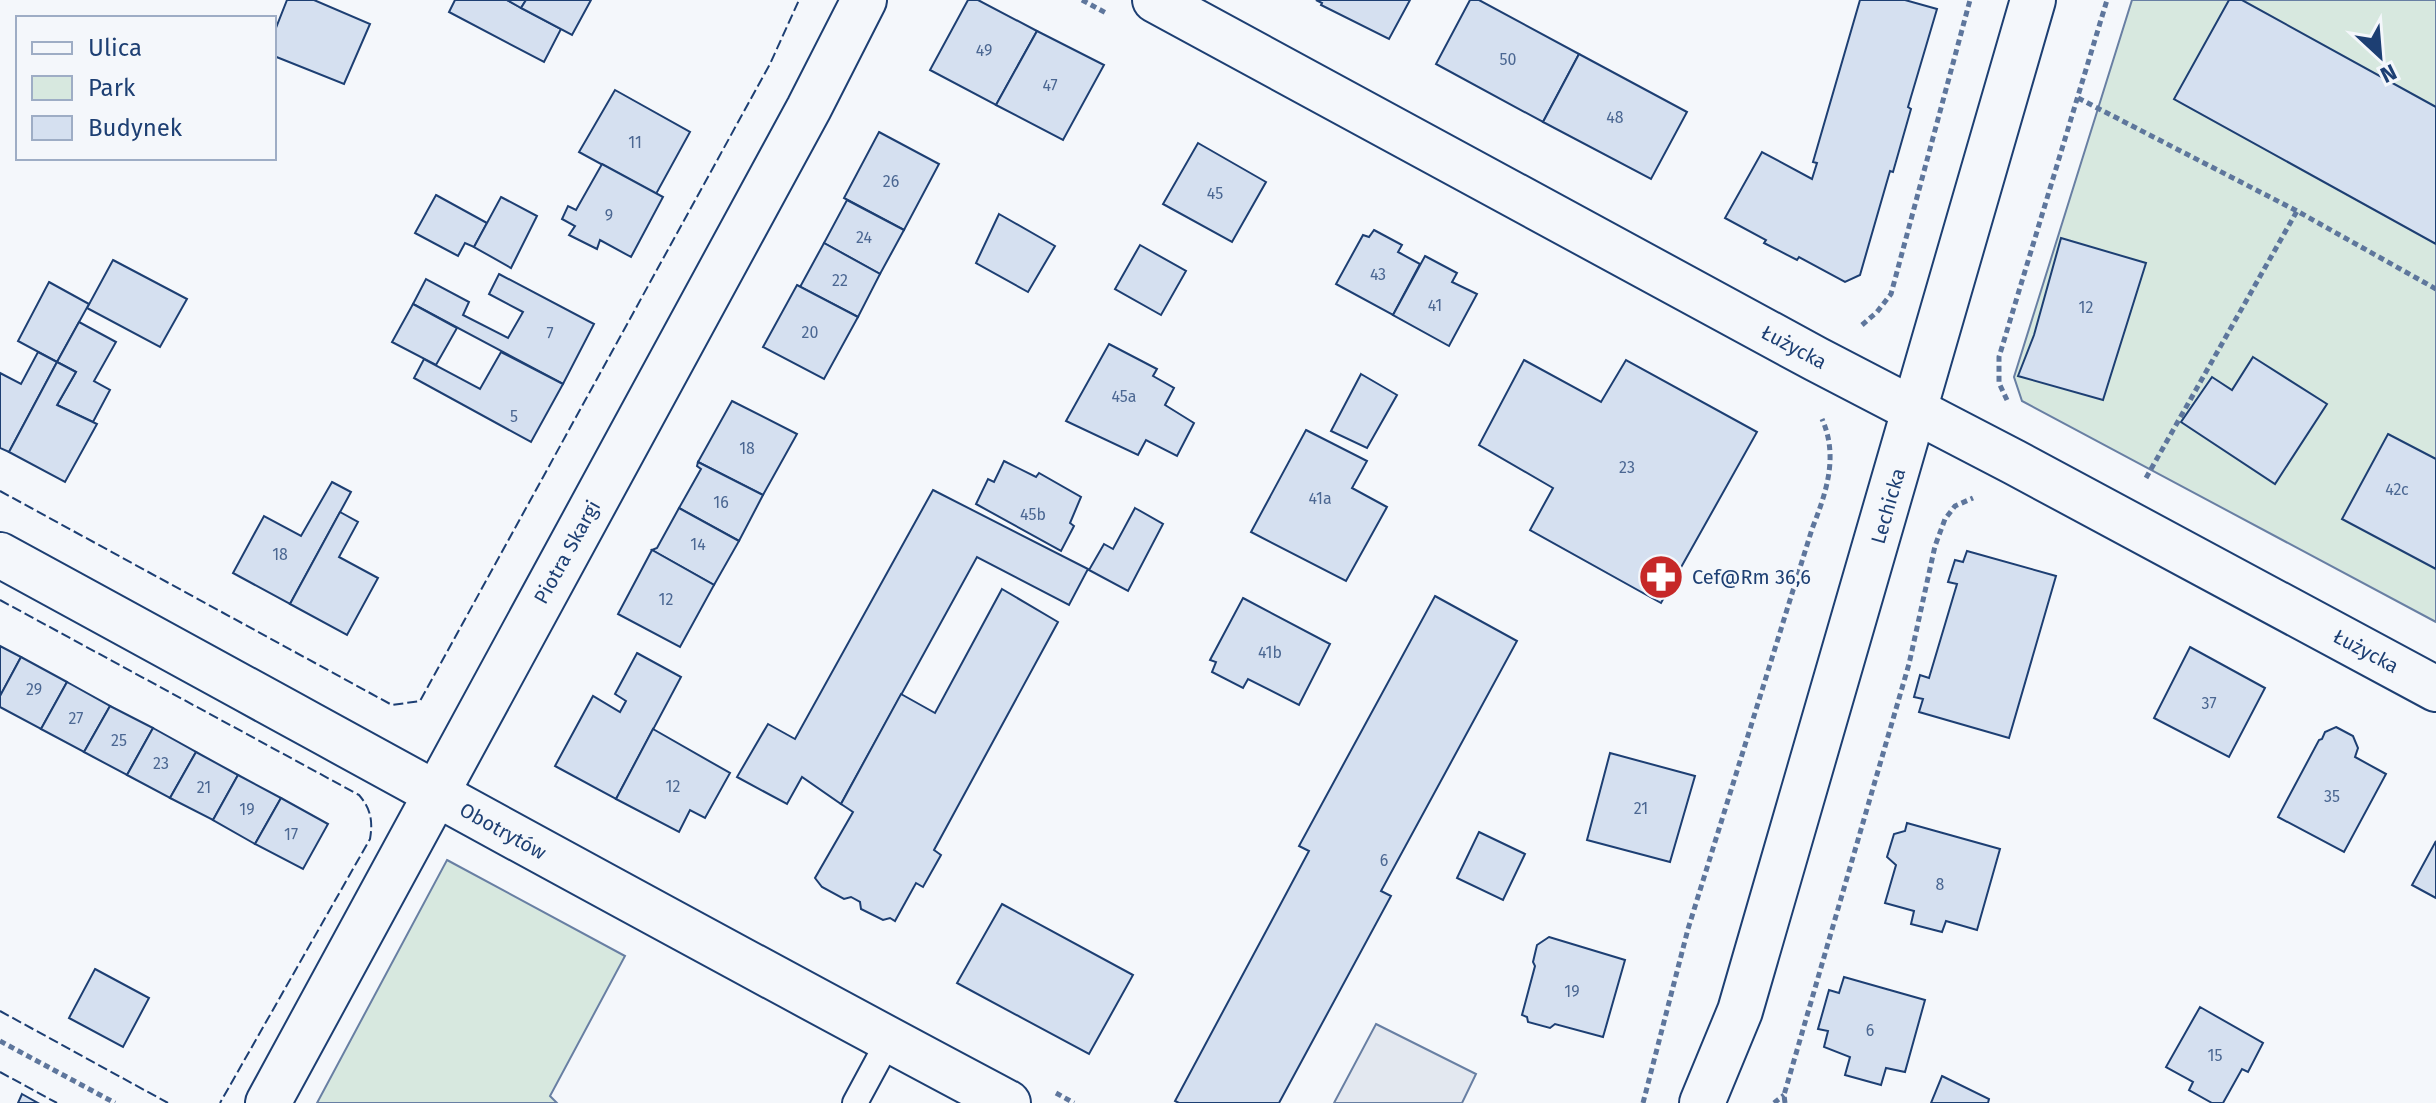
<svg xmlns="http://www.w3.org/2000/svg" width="2436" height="1103" viewBox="0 0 2436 1103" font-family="'Fira Sans',sans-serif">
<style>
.green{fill:#d7e8df;stroke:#687fa3;stroke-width:2}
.parking{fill:#e3e8f0;stroke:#687fa3;stroke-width:2}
.building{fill:#d5e0f0;stroke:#1d3f73;stroke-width:2}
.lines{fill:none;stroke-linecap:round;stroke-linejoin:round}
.lane-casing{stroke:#1d3f73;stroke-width:28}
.street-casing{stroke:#1d3f73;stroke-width:48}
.secondary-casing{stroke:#1d3f73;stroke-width:48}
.path{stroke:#5e769c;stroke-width:5;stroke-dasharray:6 4;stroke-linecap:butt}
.lane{stroke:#f4f7fb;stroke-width:24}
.street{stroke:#f4f7fb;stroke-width:44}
.secondary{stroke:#f4f7fb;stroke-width:44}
.fence{stroke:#1d3f73;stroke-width:2;stroke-dasharray:10 4;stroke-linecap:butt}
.labels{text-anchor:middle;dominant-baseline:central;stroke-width:6;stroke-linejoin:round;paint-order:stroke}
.number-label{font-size:16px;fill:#4b6792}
.street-label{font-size:20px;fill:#1d3f73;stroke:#f4f7fb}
.poi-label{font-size:20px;fill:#1d3f73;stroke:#f4f7fb;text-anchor:start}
</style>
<rect width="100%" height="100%" fill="#f4f7fb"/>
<g class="green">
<path d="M 2132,0 L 2436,0 L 2436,622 L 2022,401 L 2014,377 Z"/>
<path d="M 447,860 L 625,956 L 550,1096 L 557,1103 L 317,1103 Z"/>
</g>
<path class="parking" d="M 1376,1024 L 1476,1074 L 1462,1103 L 1334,1103 Z"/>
<g class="building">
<path d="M 287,0 L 314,0 L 370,24 L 344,84 L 274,56 L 274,33 Z"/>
<path d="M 455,0 L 507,0 L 561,29 L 544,62 L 449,12 Z"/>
<path d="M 507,0 L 526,0 L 521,8 Z"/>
<path d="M 526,0 L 591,0 L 572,35 L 521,8 Z"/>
<path d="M 968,0 L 978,0 L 1037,31 L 996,105 L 930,70 Z"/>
<path d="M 1316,0 L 1410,0 L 1389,39 L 1321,5 L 1322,3 Z"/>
<path d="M 1470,0 L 1479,0 L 1579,54 L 1543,122 L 1436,64 Z"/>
<path d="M 1860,0 L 1905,0 L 1937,9 L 1908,107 L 1911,109 L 1893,172 L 1890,171 L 1860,275 L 1845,282 L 1799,257 L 1797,260 L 1764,243 L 1766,240 L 1725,218 L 1762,152 L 1812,179 L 1817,163 L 1813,162 Z"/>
<path d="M 2229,0 L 2242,0 L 2436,107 L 2436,244 L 2174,99 Z"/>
<path d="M 1037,31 L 1104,65 L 1063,140 L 996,105 Z"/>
<path d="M 1579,54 L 1687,112 L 1651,179 L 1543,122 Z"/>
<path d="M 615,90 L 690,132 L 656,194 L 579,152 Z"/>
<path d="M 879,132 L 939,164 L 904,230 L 844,198 Z"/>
<path d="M 1198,143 L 1266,182 L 1232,242 L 1163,204 Z"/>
<path d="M 602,164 L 663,197 L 631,257 L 600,240 L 597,249 L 569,235 L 575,226 L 562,219 L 568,206 L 576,210 Z"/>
<path d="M 436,195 L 487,223 L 474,247 L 465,243 L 458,256 L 415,233 Z"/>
<path d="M 501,197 L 537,216 L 511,268 L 474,247 Z"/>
<path d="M 847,200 L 904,230 L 880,274 L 824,243 Z"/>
<path d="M 999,214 L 1055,246 L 1028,292 L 976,263 Z"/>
<path d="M 1374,230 L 1402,245 L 1398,252 L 1420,264 L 1393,315 L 1336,284 L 1363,235 L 1369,237 Z"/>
<path d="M 2061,238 L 2146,263 L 2103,400 L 2018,376 L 2034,335 Z"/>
<path d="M 824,243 L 880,274 L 858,317 L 800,287 Z"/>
<path d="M 1140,245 L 1186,271 L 1161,315 L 1115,289 Z"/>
<path d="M 1425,256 L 1457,273 L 1452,282 L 1477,294 L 1449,346 L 1393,315 Z"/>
<path d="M 113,260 L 187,299 L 160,347 L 87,308 Z"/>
<path d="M 499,274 L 594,324 L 563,384 L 413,304 L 426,279 L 469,302 L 463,315 L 508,338 L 523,312 L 489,294 Z"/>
<path d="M 49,282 L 89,304 L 57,362 L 18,341 Z"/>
<path d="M 797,285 L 858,317 L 824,379 L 763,347 Z"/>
<path d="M 413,304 L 457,328 L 436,365 L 392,342 Z"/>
<path d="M 79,322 L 116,342 L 94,381 L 110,390 L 93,422 L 57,405 L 76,372 L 57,362 Z"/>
<path d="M 1109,344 L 1157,369 L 1153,376 L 1174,388 L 1165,405 L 1194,423 L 1177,456 L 1146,440 L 1138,455 L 1066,421 Z"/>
<path d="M 38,352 L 57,362 L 9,452 L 0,448 L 0,373 L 21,384 Z"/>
<path d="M 501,352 L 563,384 L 531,442 L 414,378 L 424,359 L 480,389 Z"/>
<path d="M 2253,357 L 2327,404 L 2275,484 L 2181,422 L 2212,377 L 2232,390 Z"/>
<path d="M 1524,360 L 1601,402 L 1626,360 L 1757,432 L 1661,603 L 1530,530 L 1553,488 L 1479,445 Z"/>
<path d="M 57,362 L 76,372 L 57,405 L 97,424 L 65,482 L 9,452 Z"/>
<path d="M 1361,374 L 1397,395 L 1367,448 L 1331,431 Z"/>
<path d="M 732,401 L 797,434 L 763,495 L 698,462 Z"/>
<path d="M 1306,430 L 1367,461 L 1352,488 L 1387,507 L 1346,581 L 1251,532 Z"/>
<path d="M 2388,434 L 2436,459 L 2436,569 L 2342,519 Z"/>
<path d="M 1004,461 L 1036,477 L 1039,473 L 1081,497 L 1070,523 L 1074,526 L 1061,551 L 976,504 L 988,479 L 994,482 Z"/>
<path d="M 698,462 L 763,495 L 739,541 L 679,508 L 701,469 L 697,466 Z"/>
<path d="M 332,482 L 351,492 L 290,604 L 233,573 L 264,516 L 301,536 Z"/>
<path d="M 933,490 L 1088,569 L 1069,605 L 977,557 L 841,804 L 802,777 L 787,804 L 737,777 L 768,724 L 795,739 Z"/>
<path d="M 679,508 L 739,541 L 714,585 L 652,550 L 657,548 Z"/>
<path d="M 1135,508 L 1163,524 L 1128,591 L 1089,570 L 1104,544 L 1113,549 Z"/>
<path d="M 340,512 L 358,522 L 339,557 L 378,578 L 347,635 L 290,604 Z"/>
<path d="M 652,550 L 714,585 L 680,647 L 618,614 Z"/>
<path d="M 1967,551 L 2056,576 L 2009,738 L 1919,712 L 1923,699 L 1914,697 L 1920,675 L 1929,678 L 1957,584 L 1948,582 L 1955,560 L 1963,562 Z"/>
<path d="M 1002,589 L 1058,622 L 934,850 L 941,855 L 923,887 L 916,883 L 895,921 L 890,918 L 883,920 L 861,909 L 860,902 L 851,897 L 844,899 L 822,887 L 815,878 L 853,812 L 841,804 L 901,694 L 935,713 Z"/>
<path d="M 1435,596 L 1517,641 L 1381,891 L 1391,896 L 1279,1103 L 1179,1103 L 1175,1101 L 1309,851 L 1299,846 Z"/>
<path d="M 1243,598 L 1330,644 L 1299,705 L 1248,679 L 1243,688 L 1212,672 L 1216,662 L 1210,660 Z"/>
<path d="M 0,646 L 21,657 L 0,696 Z"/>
<path d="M 2190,647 L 2265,688 L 2229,757 L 2154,718 Z"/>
<path d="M 637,653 L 681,677 L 616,799 L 555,766 L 593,696 L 620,712 L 626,701 L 615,694 Z"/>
<path d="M 21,657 L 67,682 L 41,729 L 0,707 L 0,696 Z"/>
<path d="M 67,682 L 110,706 L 84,752 L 41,729 Z"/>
<path d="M 110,706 L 153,728 L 127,775 L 84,752 Z"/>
<path d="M 2336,727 L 2353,736 L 2358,748 L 2355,757 L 2386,774 L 2344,852 L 2278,817 L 2319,740 L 2322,739 L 2325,732 Z"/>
<path d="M 153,728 L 196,752 L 170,798 L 127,775 Z"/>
<path d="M 653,729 L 730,773 L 705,818 L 690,810 L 679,832 L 616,799 Z"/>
<path d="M 196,752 L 238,775 L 213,820 L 170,798 Z"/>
<path d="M 1610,753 L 1695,776 L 1670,862 L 1587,840 Z"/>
<path d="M 238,775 L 281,798 L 255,844 L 213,820 Z"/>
<path d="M 281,798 L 328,824 L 303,869 L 255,844 Z"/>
<path d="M 1907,823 L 2000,849 L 1977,930 L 1946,921 L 1942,932 L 1911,924 L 1914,911 L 1885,903 L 1896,865 L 1887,857 L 1894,834 L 1905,831 Z"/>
<path d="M 1479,832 L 1525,854 L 1503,900 L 1457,878 Z"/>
<path d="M 2436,841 L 2436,898 L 2412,885 Z"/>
<path d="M 1002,904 L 1133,975 L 1089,1054 L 957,983 Z"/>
<path d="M 1549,937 L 1625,960 L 1603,1037 L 1555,1024 L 1550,1028 L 1528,1022 L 1527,1017 L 1522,1015 L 1535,966 L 1533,962 L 1537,945 Z"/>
<path d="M 95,969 L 149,998 L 123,1047 L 69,1018 Z"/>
<path d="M 1844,977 L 1925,1000 L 1905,1072 L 1886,1068 L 1881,1085 L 1845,1075 L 1850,1057 L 1824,1047 L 1828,1031 L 1818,1029 L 1829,990 L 1839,993 Z"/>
<path d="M 2200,1007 L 2263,1043 L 2248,1072 L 2242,1069 L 2223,1103 L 2212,1103 L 2189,1090 L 2193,1082 L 2166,1067 Z"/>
<path d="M 1942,1076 L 1989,1099 L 1988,1103 L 1931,1103 Z"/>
<path d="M 22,1094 L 38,1103 L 18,1103 Z"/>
</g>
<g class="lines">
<g class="lane-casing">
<path id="lane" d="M 855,1103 L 889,1040"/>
</g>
<g class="street-casing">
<g id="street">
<path d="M 1155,0 L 1816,359 L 2014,462 L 2436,689"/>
<path d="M 0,555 C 336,738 670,924 1008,1103"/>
<path d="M 268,1103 L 809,108 L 864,0"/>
</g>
</g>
<g class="secondary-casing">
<path id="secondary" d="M 1702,1103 L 1740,1011 L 2033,0"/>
</g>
<g class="path">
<path d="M 1082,0 L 1106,13"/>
<path d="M 2078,98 L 2297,211 L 2436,289"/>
<path d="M 1862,325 L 1877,312 L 1891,294 L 1970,0"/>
<path d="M 2007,400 L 1999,383 L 1999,357 L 2107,0"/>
<path d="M 2146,478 L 2297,211"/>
<path d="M 0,1041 L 115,1103"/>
<path d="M 1056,1093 L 1074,1103"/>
<path d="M 1643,1103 L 1688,929 L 1812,529 C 1826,493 1839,457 1822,419"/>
<path d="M 1774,1103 L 1784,1095"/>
<path d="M 1785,1103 L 1784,1095 L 1909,664 L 1935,546 L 1945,519 L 1955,506 L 1973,498"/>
</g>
<use href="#lane" class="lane"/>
<use href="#street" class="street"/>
<use href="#secondary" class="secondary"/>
<g class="fence">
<path d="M 0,491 L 392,705 L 420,701 L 770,64 L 799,0"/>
<path d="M 0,600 L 359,795 C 371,809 373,821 370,839 L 220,1103"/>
<path d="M 0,1011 L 168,1103"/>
<path d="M 0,1072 L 57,1103"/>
</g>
</g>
<defs>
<g id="pharmacy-disc" transform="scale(2.3)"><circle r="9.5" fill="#c62828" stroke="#f4f7fb"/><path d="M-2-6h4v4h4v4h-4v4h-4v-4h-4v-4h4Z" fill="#fff"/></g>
</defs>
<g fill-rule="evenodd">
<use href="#pharmacy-disc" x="1661" y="577"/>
</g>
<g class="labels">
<g class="number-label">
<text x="984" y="50">49</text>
<text x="1508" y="59">50</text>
<text x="1050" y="85">47</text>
<text x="1615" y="117">48</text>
<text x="635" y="142">11</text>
<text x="891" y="181">26</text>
<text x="1215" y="193">45</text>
<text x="609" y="215">9</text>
<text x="864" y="237">24</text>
<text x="1378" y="274">43</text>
<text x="840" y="280">22</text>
<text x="1435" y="305">41</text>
<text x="2086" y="307">12</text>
<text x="810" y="332">20</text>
<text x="550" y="333">7</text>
<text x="1124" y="396">45a</text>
<text x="514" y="416">5</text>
<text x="747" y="448">18</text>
<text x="1627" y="467">23</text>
<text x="2397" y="489">42c</text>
<text x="1320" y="498">41a</text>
<text x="721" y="502">16</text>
<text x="1033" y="514">45b</text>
<text x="698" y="544">14</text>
<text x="280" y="554">18</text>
<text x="666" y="599">12</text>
<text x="1270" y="652">41b</text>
<text x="34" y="689">29</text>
<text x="2209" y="703">37</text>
<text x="76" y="718">27</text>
<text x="119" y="740">25</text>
<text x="161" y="763">23</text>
<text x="673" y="786">12</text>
<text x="204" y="787">21</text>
<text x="2332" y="796">35</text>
<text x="1641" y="808">21</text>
<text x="247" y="809">19</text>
<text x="291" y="834">17</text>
<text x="1384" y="860">6</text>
<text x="1940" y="884">8</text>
<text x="1572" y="991">19</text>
<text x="1870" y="1030">6</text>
<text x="2215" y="1055">15</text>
</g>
<g class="street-label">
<text transform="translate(1794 347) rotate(28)">Łużycka</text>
<text transform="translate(1888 506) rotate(-74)">Lechicka</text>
<text transform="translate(567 552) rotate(-61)">Piotra Skargi</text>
<text transform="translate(2366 651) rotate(28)">Łużycka</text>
<text transform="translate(503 831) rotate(29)">Obotrytów</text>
</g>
<g class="poi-label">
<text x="1692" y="577">Cef@Rm 36,6</text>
</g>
</g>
<rect x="16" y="16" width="260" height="144" fill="#f4f7fb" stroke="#9eadc5" stroke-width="2"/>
<rect x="32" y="42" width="40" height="12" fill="#f4f7fb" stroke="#9eadc5" stroke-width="2"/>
<text x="88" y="56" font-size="24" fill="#1d3f73">Ulica</text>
<rect x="32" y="76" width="40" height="24" fill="#d7e8df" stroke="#9eadc5" stroke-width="2"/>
<text x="88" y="96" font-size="24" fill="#1d3f73">Park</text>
<rect x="32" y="116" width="40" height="24" fill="#d5e0f0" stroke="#9eadc5" stroke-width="2"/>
<text x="88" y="136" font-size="24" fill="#1d3f73">Budynek</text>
<g transform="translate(2380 56) rotate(154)" stroke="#f4f7fb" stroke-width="6" paint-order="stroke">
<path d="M0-6L14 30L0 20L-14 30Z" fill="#1d3f73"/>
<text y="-12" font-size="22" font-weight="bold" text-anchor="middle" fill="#1d3f73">N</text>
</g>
</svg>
